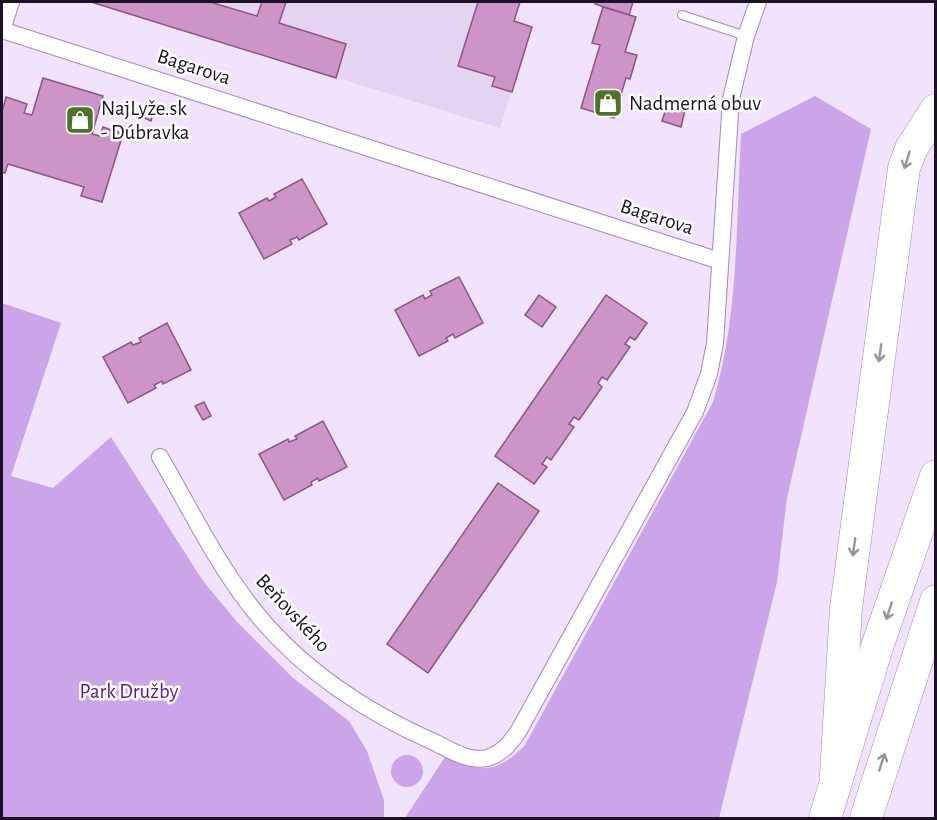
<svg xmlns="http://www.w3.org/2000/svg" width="937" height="820" viewBox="0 0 937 820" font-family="'Alegreya Sans',sans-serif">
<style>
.built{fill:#e4d4f2}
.green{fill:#cba4ea}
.building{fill:#cd94c8;stroke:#8b5687;stroke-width:1.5}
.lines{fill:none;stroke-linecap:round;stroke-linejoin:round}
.lane-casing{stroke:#a885c3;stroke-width:10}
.street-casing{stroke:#a885c3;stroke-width:18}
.highway-casing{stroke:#a885c3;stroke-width:33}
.lane{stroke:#fff;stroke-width:8}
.street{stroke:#fff;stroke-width:16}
.highway{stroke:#fff;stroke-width:32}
.oneway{stroke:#99939e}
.labels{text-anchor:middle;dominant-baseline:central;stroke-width:5;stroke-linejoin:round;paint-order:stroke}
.street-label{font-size:21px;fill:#1d1027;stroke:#fff}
.poi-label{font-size:21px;fill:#1d1027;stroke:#fff;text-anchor:start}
.park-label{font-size:21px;fill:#63198c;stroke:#fff}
</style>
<rect width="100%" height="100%" fill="#f1e3fe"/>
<path class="built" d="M 91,2 L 520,2 L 514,21 L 532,27 L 500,128 Z"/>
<g class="green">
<path d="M 815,96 L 871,129 L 787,498 L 777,582 L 719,818 L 405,818 L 445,757 C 479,773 497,774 525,745 L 713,402 C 739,316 736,223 741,134 Z"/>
<path d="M 2,303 L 61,323 L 11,476 L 53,488 L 111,437 L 203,581 L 238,623 L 293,678 L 349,721 L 367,751 L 384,800 L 384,818 L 2,818 Z"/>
<circle cx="407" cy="771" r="16"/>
</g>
<g class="building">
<path d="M 91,2 L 210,2 L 257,16 L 262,2 L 286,2 L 279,23 L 346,44 L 336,78 Z"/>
<path d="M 478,2 L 520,2 L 514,21 L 532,27 L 512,92 L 492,86 L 495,77 L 458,66 Z"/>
<path d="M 596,2 L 633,2 L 629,15 L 595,4 Z"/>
<path d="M 603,7 L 636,17 L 625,52 L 637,55 L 630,79 L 626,78 L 614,118 L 581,108 L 600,45 L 592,43 Z"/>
<path d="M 43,78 L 103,96 L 92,134 L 100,136 L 103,127 L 123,134 L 102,202 L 81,196 L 84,187 L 8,164 L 5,173 L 2,172 L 2,112 L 6,97 L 27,104 L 24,113 L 32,115 Z"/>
<path d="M 669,100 L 686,106 L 681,127 L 662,121 Z"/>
<path d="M 147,102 L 156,104 L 151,121 L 142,117 Z"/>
<path d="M 302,179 L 327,224 L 299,240 L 297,237 L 290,240 L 292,244 L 264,259 L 239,213 L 267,198 L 269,201 L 276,197 L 274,194 Z"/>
<path d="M 459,277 L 483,323 L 455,338 L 453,334 L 446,338 L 448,341 L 419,356 L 395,310 L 423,295 L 425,299 L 432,295 L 430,291 Z"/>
<path d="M 539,295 L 556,307 L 542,327 L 525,315 Z"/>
<path d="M 606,295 L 647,323 L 635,340 L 630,337 L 625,344 L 630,347 L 607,380 L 602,377 L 598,383 L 602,387 L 579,420 L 574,417 L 569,424 L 574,427 L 551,460 L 547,457 L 542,464 L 547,467 L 534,484 L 495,456 Z"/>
<path d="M 167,323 L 191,370 L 163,384 L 162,381 L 154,385 L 156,388 L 128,403 L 103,357 L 131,342 L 133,345 L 141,342 L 139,338 Z"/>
<path d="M 204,402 L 211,416 L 203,420 L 195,406 Z"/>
<path d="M 323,421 L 347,467 L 319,481 L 318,478 L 311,482 L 312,485 L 284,500 L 259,454 L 288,439 L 289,442 L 297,439 L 295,436 Z"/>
<path d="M 498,483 L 539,511 L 428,673 L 387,644 Z"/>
</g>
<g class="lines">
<g class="lane-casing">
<path id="lane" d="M 682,15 L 746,36"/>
</g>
<g class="street-casing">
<g id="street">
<path d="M 2,30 L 720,261"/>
<path d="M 2,30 L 11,2"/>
<path d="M 160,457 C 191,510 217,565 256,613 C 303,671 368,713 436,743 C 452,751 469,762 487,758 C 502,754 510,743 518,732 L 695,412 L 709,374 L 715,343 L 731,99 L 746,36 L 758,2"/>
</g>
</g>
<g class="highway-casing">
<g id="highway">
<path d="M 836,775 L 846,608 L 904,168 L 911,149 L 936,110"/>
<path d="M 825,818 L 877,647 L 936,476"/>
<path d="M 866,818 L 936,601"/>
</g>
</g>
<use href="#lane" class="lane"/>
<use href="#street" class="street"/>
<use href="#highway" class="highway"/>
</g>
<defs><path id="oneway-shaft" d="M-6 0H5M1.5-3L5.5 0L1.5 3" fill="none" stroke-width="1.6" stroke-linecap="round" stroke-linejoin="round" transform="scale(1.5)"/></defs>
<g class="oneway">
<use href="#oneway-shaft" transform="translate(907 160) rotate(107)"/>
<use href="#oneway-shaft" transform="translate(880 353) rotate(98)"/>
<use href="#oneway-shaft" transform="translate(854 547) rotate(98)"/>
<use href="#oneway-shaft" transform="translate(889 611) rotate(108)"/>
<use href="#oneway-shaft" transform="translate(882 762) rotate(-72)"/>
</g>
<defs>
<g id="shop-square" transform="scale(1.5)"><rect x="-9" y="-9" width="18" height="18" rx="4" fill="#517128" stroke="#fff"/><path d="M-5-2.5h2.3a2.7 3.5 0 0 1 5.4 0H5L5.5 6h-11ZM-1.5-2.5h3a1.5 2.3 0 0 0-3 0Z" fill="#fff"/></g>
</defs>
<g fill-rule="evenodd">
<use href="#shop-square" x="608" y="103"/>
<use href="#shop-square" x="80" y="120"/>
</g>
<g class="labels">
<g class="street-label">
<text transform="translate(194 67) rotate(18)">Bagarova</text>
<text transform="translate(657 217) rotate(18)">Bagarova</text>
<text transform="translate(293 613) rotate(47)">Beňovského</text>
</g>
<g class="poi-label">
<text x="629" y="103">Nadmerná obuv</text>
<text x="101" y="108">NajLyže.sk<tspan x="101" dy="24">- Dúbravka</tspan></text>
</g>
<g class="park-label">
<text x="129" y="691">Park Družby</text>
</g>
</g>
<rect width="937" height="820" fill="none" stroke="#1d1027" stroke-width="6"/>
</svg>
